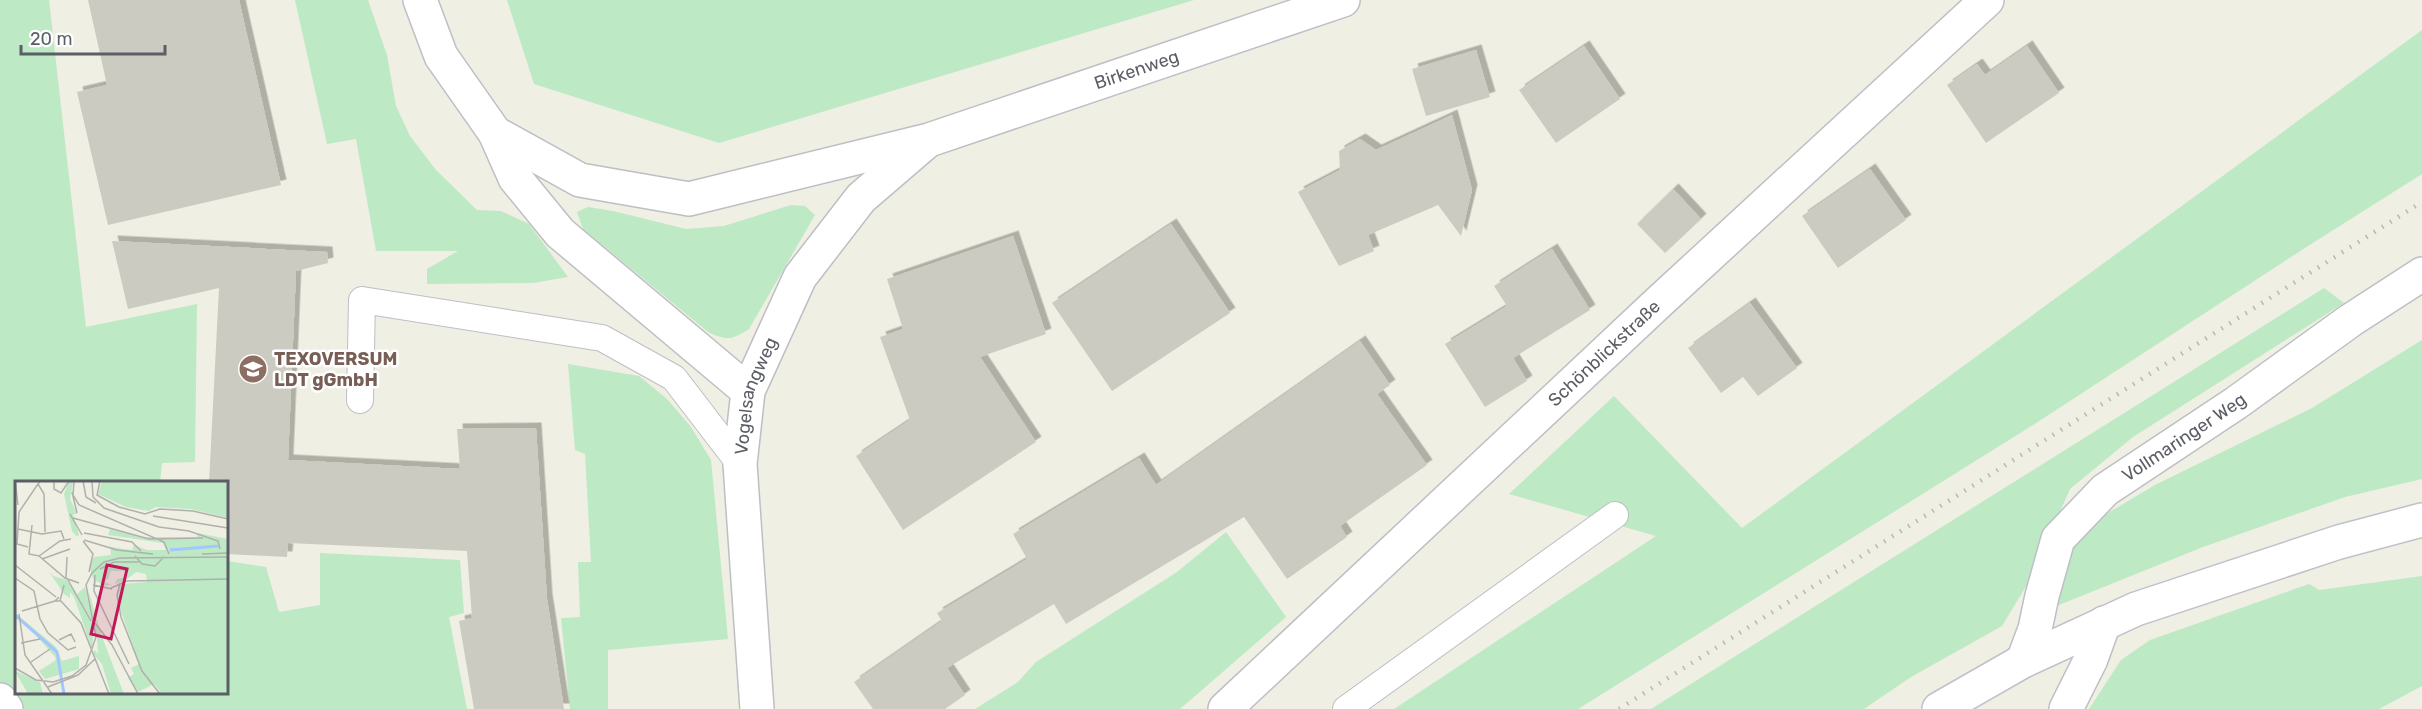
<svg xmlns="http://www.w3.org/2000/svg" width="2422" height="709" viewBox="0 0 2422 709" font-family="Rubik,sans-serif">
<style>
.green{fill:#bde9c5}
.building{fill:#cccbc2;filter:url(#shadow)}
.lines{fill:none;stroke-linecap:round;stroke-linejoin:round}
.service-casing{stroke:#bdbfc5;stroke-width:28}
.minor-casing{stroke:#bdbfc5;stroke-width:36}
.secondary-casing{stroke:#bfc1ca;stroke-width:36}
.service{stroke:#fff;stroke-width:26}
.minor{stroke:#fff;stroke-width:33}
.secondary{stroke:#fff;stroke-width:33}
.rail{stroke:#b7b7b8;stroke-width:4.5;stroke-dasharray:1.5 8;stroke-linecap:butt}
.labels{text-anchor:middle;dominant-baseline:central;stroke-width:5;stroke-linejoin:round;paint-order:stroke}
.street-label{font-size:18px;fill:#5b5e65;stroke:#fff}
.education-label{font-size:18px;font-weight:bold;fill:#785e54;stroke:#fff;text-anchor:start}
.inset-river{fill:none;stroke:#a3c6ff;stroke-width:3}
.inset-road{fill:none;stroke:#b0b1ad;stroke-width:1.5}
.view{fill:#c2185b;fill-opacity:0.15;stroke:#c2185b;stroke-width:3}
.inset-edge{fill:none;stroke:#5b5e65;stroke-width:3}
</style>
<defs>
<filter id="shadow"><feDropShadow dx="5.5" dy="-5.5" stdDeviation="0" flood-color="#0004"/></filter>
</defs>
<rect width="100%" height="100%" fill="#efefe3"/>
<g class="green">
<path d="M 0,0 L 49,0 L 86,327 L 197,304 L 195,462 L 162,463 L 160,482 L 16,482 L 16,692 L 226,692 L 227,561 L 266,567 L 279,612 L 320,605 L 320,553 L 460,560 L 464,613 L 449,617 L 467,709 L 0,709 Z"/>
<path d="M 295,0 L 368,0 L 387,55 L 396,106 L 410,136 L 436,170 L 477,210 L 501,211 L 529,224 L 568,277 L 533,283 L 427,284 L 427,269 L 458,251 L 376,251 L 356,139 L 327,144 Z"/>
<path d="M 507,0 L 1194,0 L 719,143 L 534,84 Z"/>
<path d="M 2422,30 L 2422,174 L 2308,246 L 2033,425 L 1578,709 L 1394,709 L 1656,536 L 1509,494 L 1614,396 L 1742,528 Z"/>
<path d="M 791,205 L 805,206 L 815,215 L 749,329 C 731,340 728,341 708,332 L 583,229 L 577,212 L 588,207 L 613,211 L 686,229 L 724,226 Z"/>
<path d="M 2324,288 L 2344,303 L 2133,437 L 2070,489 L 2028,583 L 2002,626 L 1911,677 L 1864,709 L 1651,709 Z"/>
<path d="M 2422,340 L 2422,479 L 2345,497 L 2203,547 L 2054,607 L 2070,546 L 2101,517 L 2155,485 L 2312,408 Z"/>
<path d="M 568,364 L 639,376 L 667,399 L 691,427 L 711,460 L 728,639 L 608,650 L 608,709 L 570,709 L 561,618 L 580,617 L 578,562 L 591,562 L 585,454 L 575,450 Z"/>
<path d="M 1226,532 L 1286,617 L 1180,709 L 975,709 L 1018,682 L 1036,662 L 1177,572 Z"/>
<path d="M 2422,576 L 2422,686 L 2379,709 L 2089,709 L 2121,660 L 2150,640 L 2309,584 L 2319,590 Z"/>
</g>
<g class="building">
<path d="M 88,0 L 239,0 L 281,185 L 108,225 L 77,92 L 107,85 Z"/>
<path d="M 1584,46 L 1620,99 L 1556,143 L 1519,90 Z"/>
<path d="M 2027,46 L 2059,93 L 1986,143 L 1947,85 L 1977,64 L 1985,75 Z"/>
<path d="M 1476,50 L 1490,97 L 1426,116 L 1412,69 Z"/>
<path d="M 1452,115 L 1472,190 L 1461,236 L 1438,205 L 1368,235 L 1374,251 L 1339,266 L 1298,192 L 1340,170 L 1339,151 L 1360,139 L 1376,150 Z"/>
<path d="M 1870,169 L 1906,220 L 1838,268 L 1802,216 Z"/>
<path d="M 1673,189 L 1701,219 L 1665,253 L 1637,224 Z"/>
<path d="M 1171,224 L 1230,313 L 1112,391 L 1052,303 Z"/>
<path d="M 1013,236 L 1046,334 L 980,357 L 1036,442 L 903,530 L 856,456 L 910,420 L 880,337 L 903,329 L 887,279 Z"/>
<path d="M 112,241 L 327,252 L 328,263 L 296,271 L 288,460 L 460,469 L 457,429 L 536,428 L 547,599 L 564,709 L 474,709 L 459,621 L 472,618 L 467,551 L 288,543 L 287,557 L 226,554 L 226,483 L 209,483 L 219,288 L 128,309 Z"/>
<path d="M 1552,249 L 1590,310 L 1513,358 L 1527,381 L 1485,407 L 1445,344 L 1507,306 L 1494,286 Z"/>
<path d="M 1750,303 L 1797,368 L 1758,396 L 1743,377 L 1721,393 L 1688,348 Z"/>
<path d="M 1360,341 L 1390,385 L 1377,394 L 1427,465 L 1340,526 L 1347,537 L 1287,579 L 1244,517 L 1066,624 L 1054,604 L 947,668 L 965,695 L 945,709 L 873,709 L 854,682 L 942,621 L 937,613 L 1027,559 L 1013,534 L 1139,458 L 1156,485 Z"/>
</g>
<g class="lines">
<g class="service-casing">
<g id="service">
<path d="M 360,400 L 362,300 L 602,338 L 674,378 L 740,464"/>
<path d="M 1346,709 L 1615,515"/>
</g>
</g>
<g class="minor-casing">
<g id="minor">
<path d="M 420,0 L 441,56 L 495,133 L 515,178 L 560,233 L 748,391"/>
<path id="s1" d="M 495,133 L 580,180 L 689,199 L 929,140 L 1343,0"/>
<path id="s2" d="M 2023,661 L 2035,629 L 2042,596 L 2058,539 L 2105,490 L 2236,403 L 2351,320 L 2422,274"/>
<path d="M 0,700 L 6,709"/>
<path id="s3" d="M 757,709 L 740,464 L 748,391 L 800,277 L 861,198 L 925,143"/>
<path id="s4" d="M 1225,709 L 1660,301 L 1987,0"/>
<path d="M 2066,709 L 2091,659 L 2104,623"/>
</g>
</g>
<g class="secondary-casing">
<path id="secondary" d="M 1939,709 L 2023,661 L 2136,609 L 2339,542 L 2422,520"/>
</g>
<use href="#service" class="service"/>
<use href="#minor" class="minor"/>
<use href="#secondary" class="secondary"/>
<path class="rail" d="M 1619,709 L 2422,202"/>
</g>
<defs>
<g id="school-disc" transform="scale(1.5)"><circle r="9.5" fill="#8d6e63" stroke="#fff"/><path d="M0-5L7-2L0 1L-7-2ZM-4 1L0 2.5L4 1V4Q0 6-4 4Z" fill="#fff"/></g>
</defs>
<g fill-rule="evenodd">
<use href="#school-disc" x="253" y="369"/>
</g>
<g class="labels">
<g class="street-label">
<text stroke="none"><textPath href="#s1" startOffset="674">Birkenweg</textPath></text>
<text stroke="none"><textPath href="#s4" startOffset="520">Schönblickstraße</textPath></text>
<text stroke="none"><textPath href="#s3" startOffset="316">Vogelsangweg</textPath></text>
<text stroke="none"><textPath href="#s2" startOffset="290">Vollmaringer Weg</textPath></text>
</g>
<g class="education-label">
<text x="274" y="359">TEXOVERSUM<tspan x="274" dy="21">LDT gGmbH</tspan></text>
</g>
</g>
<g transform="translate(15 481)">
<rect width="213" height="213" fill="#efefe3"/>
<path d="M 54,0 L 58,0 L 55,18 L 62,33 L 58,33 L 64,54 L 62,56 L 57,50 L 49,13 ZM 87,0 L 213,0 L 213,37 L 176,28 L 140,26 L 134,30 L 111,26 L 83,13 ZM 95,48 L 126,56 L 182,56 L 182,52 L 213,58 L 213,213 L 147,213 L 139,203 L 123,211 L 113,197 L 119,193 L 116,187 L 124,183 L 104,124 L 103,108 L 106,103 L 132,101 L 131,93 L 121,91 L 111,99 L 100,103 L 102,98 L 112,96 L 113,90 L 96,90 L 93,98 L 87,100 L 97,104 L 89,105 L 82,100 L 80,104 L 74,84 L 79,76 L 96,74 L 95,59 L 96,66 L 117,69 L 119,64 L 132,69 L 151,69 L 148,62 L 93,54 ZM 33,89 L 38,95 L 52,99 L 62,113 L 70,106 L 79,145 L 77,168 L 59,116 L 55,111 L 55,117 L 49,113 ZM 73,108 L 87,156 L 109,213 L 96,213 L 87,183 L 78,173 L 80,169 L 83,173 L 82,158 ZM 5,136 L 41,166 L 47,180 L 64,175 L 64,188 L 30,198 L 24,190 L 41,179 L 40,176 ZM 0,190 L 25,201 L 28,213 L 13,213 Z" fill="#bde9c5"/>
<path class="inset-river" d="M 155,69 L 203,65M 0,134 L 42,171 L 49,213"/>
<path class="inset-road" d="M 0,0 L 3,24M 39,0 L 39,8 L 46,12 L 54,0M 59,0 L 58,14 L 64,24 L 149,61 L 154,73M 68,0 L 71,16 L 81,22M 77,0 L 78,16 L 89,27 L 144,46 L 174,50 L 203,60 L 205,68M 85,0 L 82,14 L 104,26 L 130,33 L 145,28 L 178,30 L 213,38M 23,3 L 29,13 L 30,51M 57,11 L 62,32M 55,33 L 67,54M 138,35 L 213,47M 58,37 L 134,58 L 188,57M 17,44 L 14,73 L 24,75 L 45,60 L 56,58M 3,48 L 27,53 L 46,50 L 49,58M 69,52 L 117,61 L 126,70M 69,59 L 102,69 L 138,73M 68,60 L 78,73 L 74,91M 13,66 L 2,63 L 4,31 L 25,0M 187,73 L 213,72M 24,75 L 50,97 L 64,102M 120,75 L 127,83 L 140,85 L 149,76M 27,78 L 55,68M 0,84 L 41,116M 85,88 L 99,81 L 124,81M 80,94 L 79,110 L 114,183M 0,97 L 19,110 L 25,138 L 33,152 L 53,169 L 61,166M 51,97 L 52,76M 53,99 L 76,140M 105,102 L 102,114 L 106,136 L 127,190 L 145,213M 78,104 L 97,108M 96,107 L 112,100 L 213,98M 44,116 L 40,120 L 45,120 L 49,104M 45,119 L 66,142 L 94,213M 7,130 L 40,120M 4,133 L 10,174 L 37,213M 80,142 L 97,164 L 123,213M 44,159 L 56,153 L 60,161M 6,162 L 25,158M 16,181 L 35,168M 0,187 L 21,199 L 38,201 L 57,195 L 71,184 L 81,156 L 71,104 L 77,92 L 89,81 L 105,77 L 213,76M 33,206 L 63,194 L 80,178"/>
<path class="view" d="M 92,84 L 112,88 L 96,158 L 76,153 Z"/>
<rect width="213" height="213" class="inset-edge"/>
</g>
<path d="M21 45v9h144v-9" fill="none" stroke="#5b5e65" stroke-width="3"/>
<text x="30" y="45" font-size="18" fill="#5b5e65" stroke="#ffffff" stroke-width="4.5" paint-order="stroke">20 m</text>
</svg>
